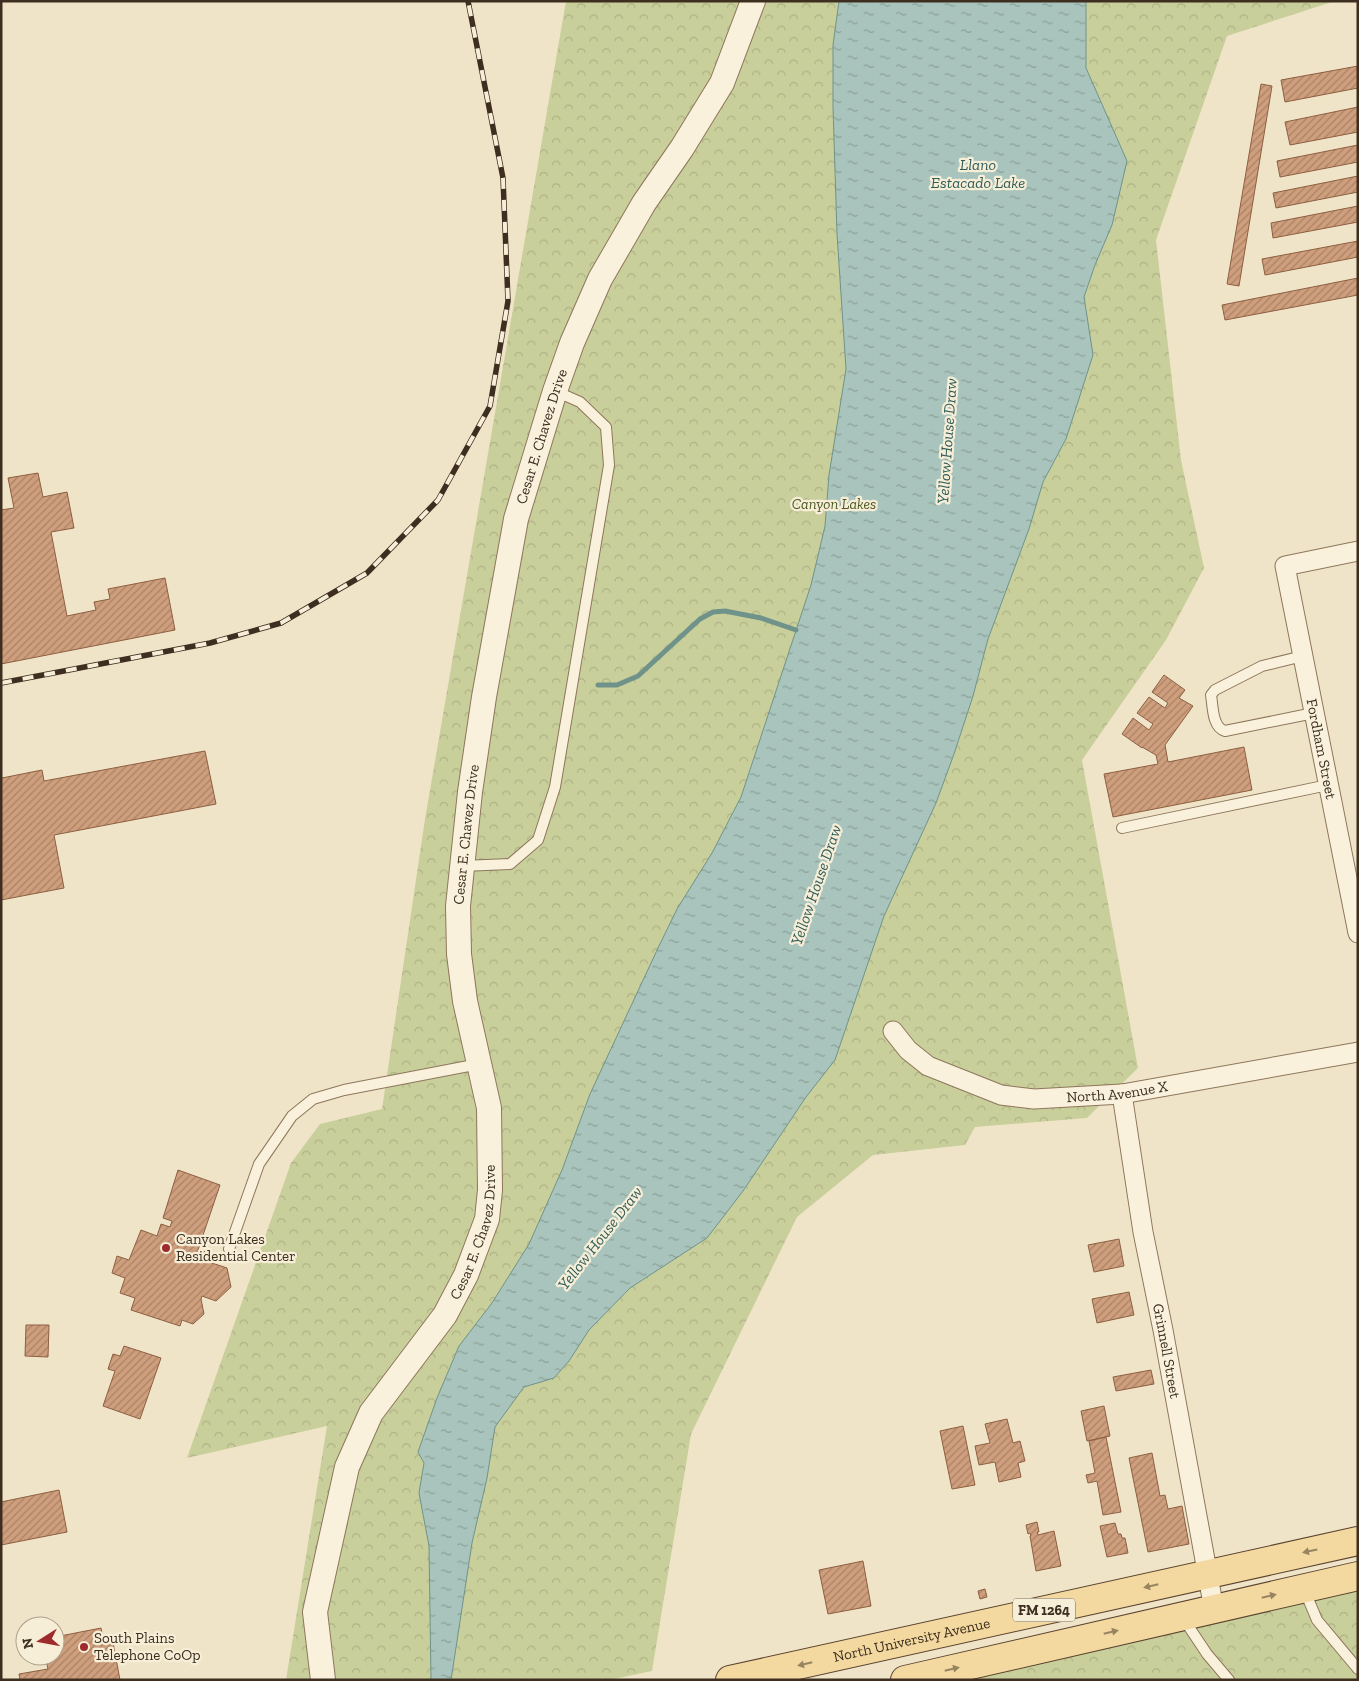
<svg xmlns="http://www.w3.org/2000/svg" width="1359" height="1681" viewBox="0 0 1359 1681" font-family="'Zilla Slab',serif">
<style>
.park{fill:url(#park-crowns)}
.water{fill:url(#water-ripples);stroke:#6f938a}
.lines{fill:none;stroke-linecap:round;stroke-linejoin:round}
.stream{stroke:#6f938a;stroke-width:5}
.building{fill:url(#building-hatch);stroke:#8d5f41}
.service-casing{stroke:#8d765c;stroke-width:12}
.minor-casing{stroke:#8d765c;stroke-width:21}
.tertiary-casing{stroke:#8d765c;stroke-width:26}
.primary-casing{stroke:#5b4430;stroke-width:30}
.service{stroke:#faf1dc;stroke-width:10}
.minor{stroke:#faf1dc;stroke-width:19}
.tertiary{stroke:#faf1dc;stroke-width:24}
.primary{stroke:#f3d9a0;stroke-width:28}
.rail-casing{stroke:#3d2e20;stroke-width:5.5}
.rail{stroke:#f7eed8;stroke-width:4;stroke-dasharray:11;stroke-linecap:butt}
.oneway{fill:#988460}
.poi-dot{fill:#9e2a2b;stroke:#f7eed8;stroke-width:2}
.labels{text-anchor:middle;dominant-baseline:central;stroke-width:4.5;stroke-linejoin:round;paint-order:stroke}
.shield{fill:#f7eed8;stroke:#756857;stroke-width:1}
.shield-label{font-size:14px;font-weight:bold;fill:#3d2e20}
.street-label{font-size:15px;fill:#3d2e20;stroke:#f7eed8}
.park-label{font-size:15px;font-style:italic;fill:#4d5a26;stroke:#f7eed8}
.poi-label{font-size:15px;fill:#3d2e20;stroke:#f7eed8;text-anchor:start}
.water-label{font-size:16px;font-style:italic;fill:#2f5d5a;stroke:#f7eed8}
</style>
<defs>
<pattern id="park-crowns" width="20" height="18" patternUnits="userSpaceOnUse" patternTransform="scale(1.25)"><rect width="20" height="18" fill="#c9cf9b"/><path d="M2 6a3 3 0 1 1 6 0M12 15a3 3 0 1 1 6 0" fill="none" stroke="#aeb285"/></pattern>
<pattern id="water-ripples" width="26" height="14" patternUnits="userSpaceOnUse" patternTransform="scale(1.25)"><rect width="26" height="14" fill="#a9c4bc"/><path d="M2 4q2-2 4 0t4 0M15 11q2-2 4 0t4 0" fill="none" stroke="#8ba098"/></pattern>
<pattern id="building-hatch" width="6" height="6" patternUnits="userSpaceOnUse" patternTransform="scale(1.25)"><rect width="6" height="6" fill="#cf9f7d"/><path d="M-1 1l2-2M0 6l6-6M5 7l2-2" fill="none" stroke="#a98266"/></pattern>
</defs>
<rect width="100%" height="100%" fill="#f0e4c8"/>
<g class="park">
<path d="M 566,1 L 1335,1 L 1227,36 L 1156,240 L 1181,460 L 1204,568 L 1166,640 L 1082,760 L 1138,1068 L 1087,1118 L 975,1127 L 965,1145 L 873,1155 L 797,1217 L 691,1434 L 652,1671 L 609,1680 L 286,1680 L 327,1426 L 187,1458 L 291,1163 L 320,1124 L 382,1109 L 425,819 Z"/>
<path d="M 1358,1589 L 1358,1680 L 928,1680 Z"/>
</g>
<path class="water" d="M 839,1 L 1086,1 L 1086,68 L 1127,161 L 1112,225 L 1095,265 L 1084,297 L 1093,355 L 1066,439 L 1043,482 L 1029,529 L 988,639 L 973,696 L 954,754 L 936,803 L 884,916 L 835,1060 L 806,1097 L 743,1191 L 707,1238 L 630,1288 L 589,1330 L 569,1361 L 554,1378 L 524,1387 L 495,1427 L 487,1478 L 472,1543 L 451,1680 L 431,1680 L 429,1546 L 419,1493 L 424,1463 L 418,1452 L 437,1398 L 459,1346 L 492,1303 L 529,1244 L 562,1170 L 590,1094 L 658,948 L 677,909 L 712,853 L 741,797 L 811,585 L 825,526 L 829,475 L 846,369 L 837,234 L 833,107 L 833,45 Z"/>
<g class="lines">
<path class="stream" d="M 598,685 L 617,685 L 638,676 L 700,619 L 713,612 L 725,611 L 761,618 L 796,630"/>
</g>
<g class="building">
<path d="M 1358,66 L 1358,88 L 1285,102 L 1281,80 Z"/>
<path d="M 1261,84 L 1272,86 L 1239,286 L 1227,284 Z"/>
<path d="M 1358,107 L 1358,132 L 1290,145 L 1285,122 Z"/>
<path d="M 1358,145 L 1358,162 L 1280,177 L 1277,161 Z"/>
<path d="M 1358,176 L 1358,192 L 1276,208 L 1273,193 Z"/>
<path d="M 1358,206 L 1358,222 L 1273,238 L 1271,223 Z"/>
<path d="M 1358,241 L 1358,257 L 1265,275 L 1262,259 Z"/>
<path d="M 1358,278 L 1358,295 L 1225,320 L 1222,305 Z"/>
<path d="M 38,473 L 43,497 L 67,492 L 74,528 L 51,532 L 67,616 L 96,610 L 94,602 L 110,599 L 108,589 L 165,578 L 175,630 L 1,664 L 1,510 L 14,508 L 8,478 Z"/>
<path d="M 1164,675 L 1185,690 L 1179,698 L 1193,706 L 1165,745 L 1168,762 L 1244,747 L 1252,790 L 1113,817 L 1104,774 L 1158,764 L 1156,755 L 1142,747 L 1142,748 L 1122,734 L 1133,718 L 1149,730 L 1153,724 L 1137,713 L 1149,697 L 1165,708 L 1168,703 L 1152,692 Z"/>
<path d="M 205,751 L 216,804 L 54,835 L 64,888 L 1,900 L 1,776 L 2,778 L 42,770 L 44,781 Z"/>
<path d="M 178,1170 L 220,1185 L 198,1250 L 203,1252 L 211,1250 L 213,1259 L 206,1261 L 227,1268 L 231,1287 L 216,1301 L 202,1296 L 201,1299 L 204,1314 L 193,1324 L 182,1320 L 180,1326 L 131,1310 L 135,1298 L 120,1293 L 125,1278 L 112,1273 L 117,1256 L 129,1260 L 141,1230 L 157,1236 L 161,1224 L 170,1227 L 172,1221 L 163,1218 Z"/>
<path d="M 1119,1239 L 1124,1266 L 1094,1272 L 1088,1245 Z"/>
<path d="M 1129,1292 L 1134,1315 L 1097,1323 L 1092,1299 Z"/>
<path d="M 26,1325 L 49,1325 L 48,1357 L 25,1356 Z"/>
<path d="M 124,1346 L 161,1358 L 140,1419 L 103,1406 L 115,1371 L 108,1369 L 113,1354 L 120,1356 Z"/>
<path d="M 1151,1370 L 1154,1384 L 1116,1391 L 1113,1377 Z"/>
<path d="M 1104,1406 L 1110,1436 L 1087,1441 L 1081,1411 Z"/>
<path d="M 1007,1419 L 1013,1443 L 1020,1441 L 1025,1461 L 1018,1463 L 1021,1477 L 999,1482 L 995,1462 L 979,1465 L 975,1446 L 990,1443 L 985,1424 Z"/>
<path d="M 963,1426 L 975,1485 L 952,1489 L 940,1431 Z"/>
<path d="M 1106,1437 L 1121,1512 L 1103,1515 L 1097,1481 L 1088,1483 L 1086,1475 L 1095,1473 L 1089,1441 Z"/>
<path d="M 1152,1453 L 1160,1496 L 1165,1495 L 1168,1509 L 1182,1506 L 1189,1544 L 1148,1552 L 1129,1458 Z"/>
<path d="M 59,1490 L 67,1532 L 1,1545 L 1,1502 Z"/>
<path d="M 1037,1522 L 1039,1532 L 1037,1532 L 1038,1535 L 1054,1531 L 1061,1566 L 1036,1571 L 1030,1536 L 1031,1536 L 1030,1533 L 1028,1534 L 1026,1525 Z"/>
<path d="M 1115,1523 L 1118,1534 L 1121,1534 L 1122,1538 L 1125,1538 L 1128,1553 L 1107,1557 L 1100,1526 Z"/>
<path d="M 863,1561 L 871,1606 L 828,1614 L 819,1570 Z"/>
<path d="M 985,1589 L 987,1597 L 980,1599 L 978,1591 Z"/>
<path d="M 101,1628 L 103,1638 L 112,1637 L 120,1680 L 20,1680 L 19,1674 L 48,1669 L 45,1656 L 55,1656 L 55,1637 Z"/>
</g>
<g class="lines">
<g class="service-casing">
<g id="service">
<path d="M 1303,656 L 1262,666 L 1215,690 L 1211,695 C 1213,706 1212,727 1225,731 L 1314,713"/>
<path d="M 1122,828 L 1328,785"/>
<path d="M 462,866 L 510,864 L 538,840 L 555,787 L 609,465 L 606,427 L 580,402 L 555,391"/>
<path d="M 229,1249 L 259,1164 L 292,1116 L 313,1099 L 344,1090 L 479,1064"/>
<path d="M 1304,1589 L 1317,1620 L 1358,1669"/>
<path d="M 1183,1618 L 1207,1654 L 1229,1680"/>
</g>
</g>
<g class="minor-casing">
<g id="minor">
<path id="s1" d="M 1358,551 L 1285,566 L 1358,933"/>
<path id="s2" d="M 893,1031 L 908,1050 L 928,1066 L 1001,1095 L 1034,1099 L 1122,1094 L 1358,1052"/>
<path id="s3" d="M 1122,1094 L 1143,1232 L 1163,1330 L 1214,1609"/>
</g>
</g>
<g class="tertiary-casing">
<g id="tertiary">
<path id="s4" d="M 323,1680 L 315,1612 L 347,1467 L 371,1413 L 445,1315 L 466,1275 L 487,1219 L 490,1190 L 489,1108 L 465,1001 L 459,954 L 458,906 L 470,792 L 484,697 L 516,519 L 555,391 L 572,343 L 600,279 L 644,203 L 682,148 L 722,83 L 753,1"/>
</g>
</g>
<g class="primary-casing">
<g id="primary">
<path id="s5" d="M 730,1680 L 1358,1541"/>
<path d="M 905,1680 L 1358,1576"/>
</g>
</g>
<use href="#service" class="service"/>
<use href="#minor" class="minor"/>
<use href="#tertiary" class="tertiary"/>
<use href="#primary" class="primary"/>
<g class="rail-casing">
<path id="rail" d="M 1,683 L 210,643 L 281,623 L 367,573 L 438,500 L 490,406 L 508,301 L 503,178 L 468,1"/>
</g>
<use href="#rail" class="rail"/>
</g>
<defs><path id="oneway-solid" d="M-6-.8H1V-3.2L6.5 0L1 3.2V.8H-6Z" transform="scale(1.25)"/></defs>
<g class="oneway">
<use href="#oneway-solid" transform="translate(1310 1551) rotate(168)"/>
<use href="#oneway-solid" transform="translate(1151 1586) rotate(167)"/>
<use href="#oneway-solid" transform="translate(1269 1596) rotate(-13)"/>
<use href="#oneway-solid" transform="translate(1111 1632) rotate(-13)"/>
<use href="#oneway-solid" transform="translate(805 1664) rotate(167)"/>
<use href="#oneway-solid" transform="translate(952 1669) rotate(-13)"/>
</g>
<g class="poi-dot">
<circle cx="166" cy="1248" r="5"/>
<circle cx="84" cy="1647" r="5"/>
</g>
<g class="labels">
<rect class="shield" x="1013" y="1598.5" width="62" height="23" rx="4"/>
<g class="shield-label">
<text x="1044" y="1610">FM 1264</text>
</g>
<g class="street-label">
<text stroke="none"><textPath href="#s4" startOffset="1298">Cesar E. Chavez Drive</textPath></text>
<text stroke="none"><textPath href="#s1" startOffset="261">Fordham Street</textPath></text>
<text stroke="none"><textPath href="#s4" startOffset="892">Cesar E. Chavez Drive</textPath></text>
<text stroke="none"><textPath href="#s2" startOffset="245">North Avenue X</textPath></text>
<text stroke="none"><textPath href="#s4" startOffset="488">Cesar E. Chavez Drive</textPath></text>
<text stroke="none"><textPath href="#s3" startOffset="261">Grinnell Street</textPath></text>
<text stroke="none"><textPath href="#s5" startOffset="186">North University Avenue</textPath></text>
</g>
<g class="park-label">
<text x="834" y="504">Canyon Lakes</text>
</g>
<g class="poi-label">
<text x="176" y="1239">Canyon Lakes<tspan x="176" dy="17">Residential Center</tspan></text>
<text x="94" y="1638">South Plains<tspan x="94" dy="17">Telephone CoOp</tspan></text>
</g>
<g class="water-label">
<text x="978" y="164">Llano<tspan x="978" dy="18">Estacado Lake</tspan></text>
<text transform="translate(947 441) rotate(-86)">Yellow House Draw</text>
<text transform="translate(816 885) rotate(-71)">Yellow House Draw</text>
<text transform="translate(600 1238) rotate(-52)">Yellow House Draw</text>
</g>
</g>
<rect width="1359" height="1681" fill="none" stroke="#3d2e20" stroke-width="5"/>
<g transform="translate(40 1641) rotate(259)"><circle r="24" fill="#f7eed8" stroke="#ada18e"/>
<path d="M0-4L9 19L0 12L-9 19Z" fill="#9e2a2b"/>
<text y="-8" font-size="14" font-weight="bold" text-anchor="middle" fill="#3d2e20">N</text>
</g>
</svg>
